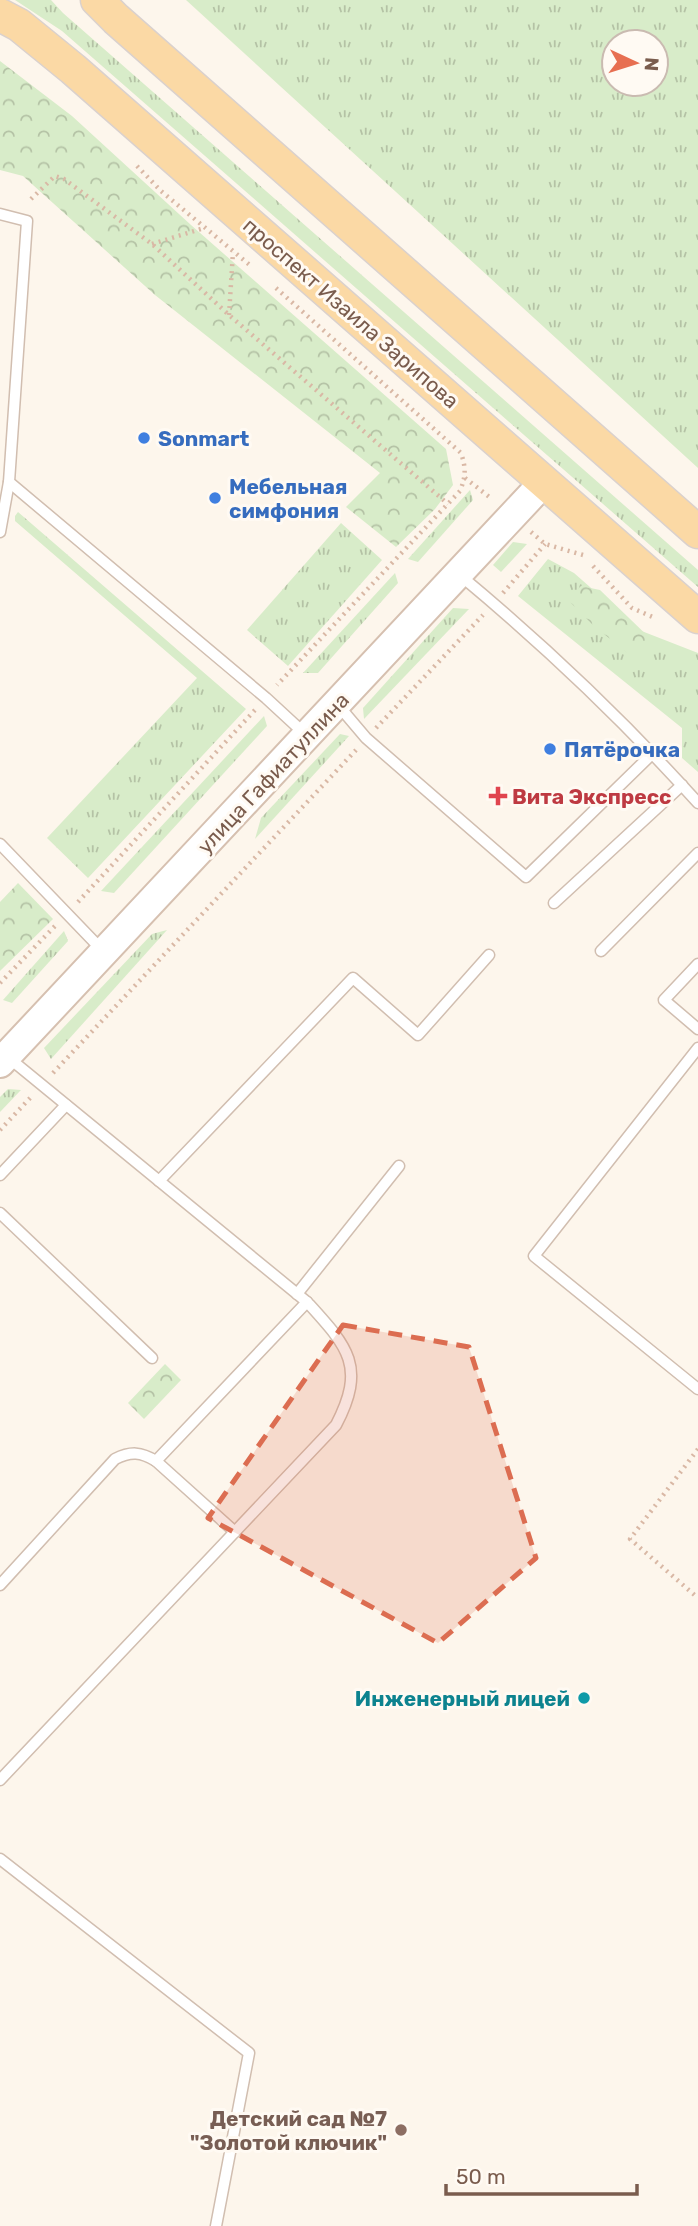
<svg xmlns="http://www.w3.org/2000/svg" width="698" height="2226" viewBox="0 0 698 2226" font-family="Rubik,sans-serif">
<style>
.grass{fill:url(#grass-tufts);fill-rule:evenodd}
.forest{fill:url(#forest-crowns)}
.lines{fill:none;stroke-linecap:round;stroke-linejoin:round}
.lane-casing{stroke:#d1beb0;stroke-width:13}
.secondary-casing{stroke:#d6c0b0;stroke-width:32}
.primary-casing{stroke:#dad1cd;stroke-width:35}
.path{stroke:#d9b8a5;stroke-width:4.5;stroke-dasharray:2 5;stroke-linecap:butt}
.lane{stroke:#fff;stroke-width:10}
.secondary{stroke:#fff;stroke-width:28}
.primary{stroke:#fbd9a5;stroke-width:32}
.marked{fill:#dc6d51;fill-opacity:0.2;stroke:#dc6d51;stroke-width:5;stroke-dasharray:14 9;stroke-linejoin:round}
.shop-dot{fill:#3f7fe0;stroke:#fffaf3;stroke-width:2.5}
.health-dot{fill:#e0444e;stroke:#fffaf3;stroke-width:2.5}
.culture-dot{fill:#0f9aa8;stroke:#fffaf3;stroke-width:2.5}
.education-dot{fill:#8d6e63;stroke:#fffaf3;stroke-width:2.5}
.labels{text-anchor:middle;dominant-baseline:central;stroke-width:6;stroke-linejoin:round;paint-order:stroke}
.street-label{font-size:21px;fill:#7a5c4d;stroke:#fffaf3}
.shop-label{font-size:21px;font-weight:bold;fill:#366cbe;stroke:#fffaf3;text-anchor:start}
.health-label{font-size:21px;font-weight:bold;fill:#be3a42;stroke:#fffaf3;text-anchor:start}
.culture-label{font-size:21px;font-weight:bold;fill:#0d838f;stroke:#fffaf3;text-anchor:end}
.education-label{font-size:21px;font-weight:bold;fill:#785e54;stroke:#fffaf3;text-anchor:end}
</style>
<defs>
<pattern id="grass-tufts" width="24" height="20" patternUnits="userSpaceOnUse" patternTransform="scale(1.75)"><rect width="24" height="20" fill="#d8ecc9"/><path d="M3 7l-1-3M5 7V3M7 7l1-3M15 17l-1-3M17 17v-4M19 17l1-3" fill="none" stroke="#b4c2a5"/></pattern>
<pattern id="forest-crowns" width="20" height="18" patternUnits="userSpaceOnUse" patternTransform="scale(1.75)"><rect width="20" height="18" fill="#d8ecc9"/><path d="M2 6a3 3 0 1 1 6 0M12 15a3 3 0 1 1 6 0" fill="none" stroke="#b4c2a5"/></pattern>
</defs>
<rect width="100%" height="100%" fill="#fdf6ec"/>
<g class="grass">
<path d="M 15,0 L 51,0 L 63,13 L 698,570 L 698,587 L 62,31 Z"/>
<path d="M 186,0 L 698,0 L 698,468 ZM 614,42 L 656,42 L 656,84 L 614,84 Z"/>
<path d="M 470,490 L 473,500 L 418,562 L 408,559 Z"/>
<path d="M 18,512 L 246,709 L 88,878 L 47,838 L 197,678 L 15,521 L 15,516 Z"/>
<path d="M 341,523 L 382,560 L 288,666 L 247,630 Z"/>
<path d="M 513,542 L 527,544 L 501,572 L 493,565 Z"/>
<path d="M 548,559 L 574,573 L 639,630 L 698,653 L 698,772 L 682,758 L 682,728 L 518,596 Z"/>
<path d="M 395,573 L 398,583 L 318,673 L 303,673 Z"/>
<path d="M 453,608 L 469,609 L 364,719 L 363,708 Z"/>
<path d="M 264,716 L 267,726 L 114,893 L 101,891 Z"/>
<path d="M 340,734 L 349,736 L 255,839 L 261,818 Z"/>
<path d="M 167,930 L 51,1059 L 44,1048 L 152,934 Z"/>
<path d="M 64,931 L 68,941 L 12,1003 L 3,1000 Z"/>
<path d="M 8,1089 L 21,1090 L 0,1112 L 0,1097 Z"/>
</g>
<g class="forest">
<path d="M 0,61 L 72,116 L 191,225 L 446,449 L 453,485 L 435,509 L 396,547 L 346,507 L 380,473 L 155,295 L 23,176 L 0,170 Z"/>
<path d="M 581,586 L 600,590 L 657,645 L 639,662 L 594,626 L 567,599 Z"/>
<path d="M 18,883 L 53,919 L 0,971 L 0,902 Z"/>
<path d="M 165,1364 L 181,1380 L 144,1419 L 128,1403 Z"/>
</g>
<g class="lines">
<g class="lane-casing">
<g id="lane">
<path d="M 0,214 L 27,221 L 9,482 L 266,698 L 305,734"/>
<path d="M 0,532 L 9,482"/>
<path d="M 461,576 C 544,645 626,723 698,803"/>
<path d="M 338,705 L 366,738 L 526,877 L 653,753"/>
<path d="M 0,844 L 102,950"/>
<path d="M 554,903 L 682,785"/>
<path d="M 601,951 L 698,853"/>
<path d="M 698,964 L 664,1000 L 698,1029"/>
<path d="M 698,1048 L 534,1256 L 698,1389"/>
<path d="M 0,1175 L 66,1105"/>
<path d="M 159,1181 L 353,978 L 418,1035 L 489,955"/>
<path d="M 0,1213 L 152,1358"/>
<path d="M 297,1294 L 399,1166"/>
<path d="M 156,1461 L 307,1302"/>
<path d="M 0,1585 L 115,1459 C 131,1451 141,1452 156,1461 L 235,1532"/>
<path d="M 0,1780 L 336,1425 C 367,1366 347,1346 307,1302 L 9,1058"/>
<path d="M 0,1859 L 249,2053 L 216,2226"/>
</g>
</g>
<g class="secondary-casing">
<path id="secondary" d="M 0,1063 L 544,482"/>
</g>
<g class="primary-casing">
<g id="primary">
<path d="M 97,0 L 116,19 L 698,532"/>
<path d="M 0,15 L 19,25 L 73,69 L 698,617"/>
</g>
</g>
<g class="path">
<path d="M 137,166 L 161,191 L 251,266"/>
<path d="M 31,199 L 55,176 L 64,179 L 152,244 L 229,315 L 448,504"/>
<path d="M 152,244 L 204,228"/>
<path d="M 276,288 L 461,453 C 466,468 466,476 460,491 L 277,685"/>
<path d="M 229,315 L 233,252"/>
<path d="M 465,478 L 492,499"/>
<path d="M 531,532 L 545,544 L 583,555"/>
<path d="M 593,566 L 632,608 L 655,618"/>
<path d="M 503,593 L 545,544"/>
<path d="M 376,728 L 483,615"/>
<path d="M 78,902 L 255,710"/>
<path d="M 0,983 L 55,926"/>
<path d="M 53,1073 L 356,750"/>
<path d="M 0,1130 L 31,1097"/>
<path d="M 698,1449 L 630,1539 L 698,1598"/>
</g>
<use href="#lane" class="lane"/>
<use href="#secondary" class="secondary"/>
<use href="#primary" class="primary"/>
</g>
<path class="marked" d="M 343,1325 L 469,1347 L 536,1558 L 438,1643 L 208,1518 Z"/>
<g class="shop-dot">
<circle cx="144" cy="438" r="7"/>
<circle cx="215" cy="498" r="7"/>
<circle cx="550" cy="749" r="7"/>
</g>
<path class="health-dot" d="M494.5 785.5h7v7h7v7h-7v7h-7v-7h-7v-7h7z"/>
<circle class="culture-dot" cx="584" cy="1698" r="7"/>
<circle class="education-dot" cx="401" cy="2130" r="7"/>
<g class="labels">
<g class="street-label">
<text transform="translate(351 313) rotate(41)">проспект Изаила Зарипова</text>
<text transform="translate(273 773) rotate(-47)">улица Гафиатуллина</text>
</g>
<g class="shop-label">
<text x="158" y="438">Sonmart</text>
<text x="229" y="486">Мебельная<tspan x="229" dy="24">симфония</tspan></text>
<text x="564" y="749">Пятёрочка</text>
</g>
<g class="health-label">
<text x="512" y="796">Вита Экспресс</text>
</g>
<g class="culture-label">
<text x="570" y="1698">Инженерный лицей</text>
</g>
<g class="education-label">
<text x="387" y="2118">Детский сад №7<tspan x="387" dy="24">"Золотой ключик"</tspan></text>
</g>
</g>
<g transform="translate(635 63) rotate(94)"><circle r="33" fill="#fffaf3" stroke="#cabbb1" stroke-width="2"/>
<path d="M0-5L12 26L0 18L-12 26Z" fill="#e76f51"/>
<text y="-10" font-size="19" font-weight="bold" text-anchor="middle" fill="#7a5c4d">N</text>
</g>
<path d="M446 2184v10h191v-10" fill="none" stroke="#7a5c4d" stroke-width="3.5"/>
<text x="456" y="2184" font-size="21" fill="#7a5c4d" stroke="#fffaf3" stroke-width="5" paint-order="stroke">50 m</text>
</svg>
